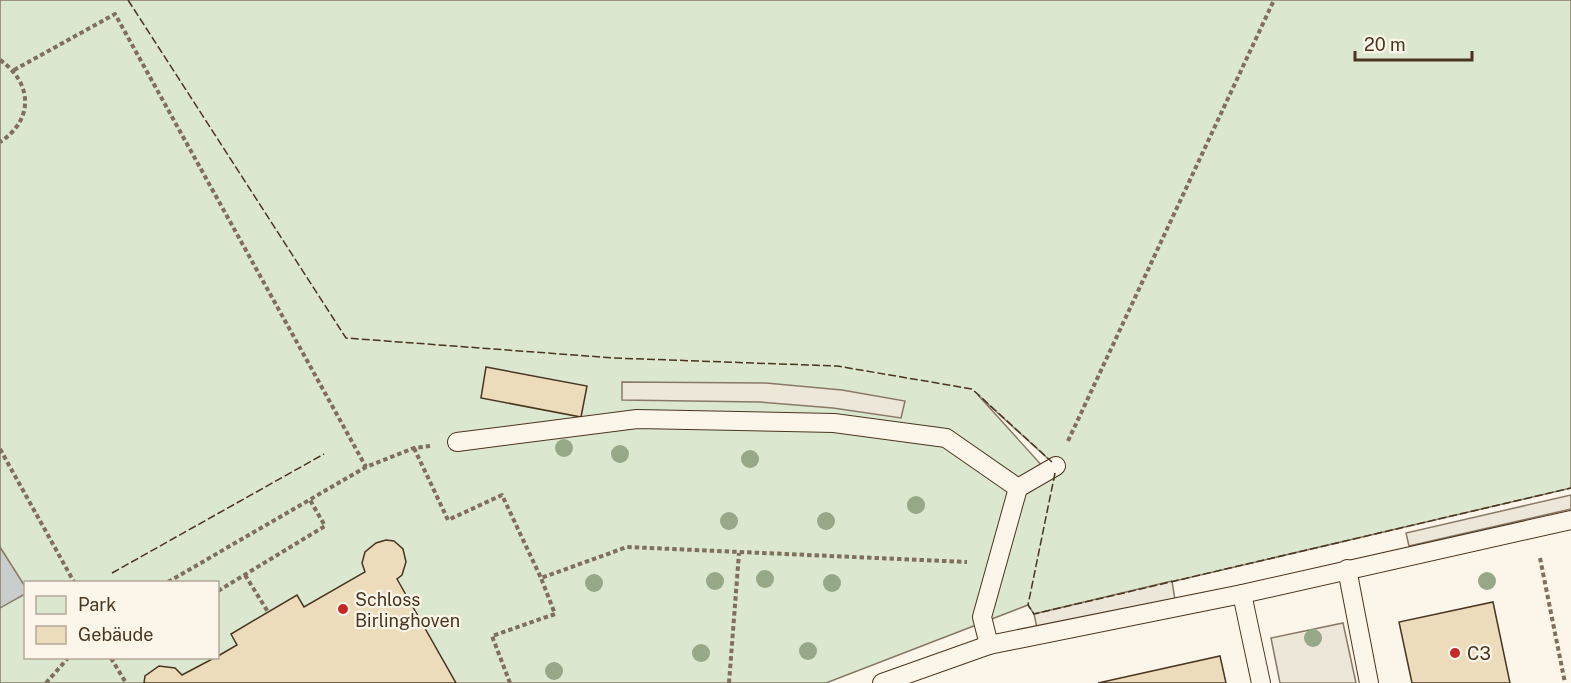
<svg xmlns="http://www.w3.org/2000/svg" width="1571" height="683" viewBox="0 0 1571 683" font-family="'Public Sans',sans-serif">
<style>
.green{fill:#dce7d0;stroke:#887966;stroke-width:1.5;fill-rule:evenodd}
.parking{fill:#ede7d9;stroke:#887966;stroke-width:1.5}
.water{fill:#c9cecd;stroke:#887966;stroke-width:1.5}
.building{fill:#ecdcbc;stroke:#4a3520;stroke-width:1.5}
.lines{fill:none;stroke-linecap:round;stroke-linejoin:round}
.service-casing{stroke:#4a3520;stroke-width:20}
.path{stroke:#7f6f5c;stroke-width:4;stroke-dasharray:4.5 3;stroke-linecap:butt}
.service{stroke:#fbf6e9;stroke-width:18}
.fence{stroke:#4a3520;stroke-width:1.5;stroke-dasharray:8 3;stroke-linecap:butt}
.tree{fill:#96a887}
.poi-dot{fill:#c62828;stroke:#fbf6e9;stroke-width:2}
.labels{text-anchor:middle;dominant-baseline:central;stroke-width:4.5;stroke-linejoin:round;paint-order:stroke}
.poi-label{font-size:18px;fill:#4a3520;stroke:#fbf6e9;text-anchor:start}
</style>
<rect width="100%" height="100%" fill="#fbf6e9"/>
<path class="green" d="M 0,0 L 1571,0 L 1571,488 L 1034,614 L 1028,605 L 826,683 L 0,683 ZM 978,395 L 1056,466 L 1054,479 ZM 26,582 L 218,582 L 218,658 L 26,658 Z"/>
<g class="parking">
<path d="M 622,382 L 766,383 L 842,390 L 905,401 L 901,418 L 833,408 L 760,402 L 622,400 Z"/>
<path d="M 1571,495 L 1571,509 L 1409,546 L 1406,533 Z"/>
<path d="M 1172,581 L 1175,600 L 1037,628 L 1034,614 Z"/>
<path d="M 1343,623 L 1356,683 L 1280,683 L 1271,638 Z"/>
</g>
<path class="water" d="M 0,547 L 26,588 L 25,594 L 0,608 Z"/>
<g class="building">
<path d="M 486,367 L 587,386 L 581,417 L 481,398 Z"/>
<path d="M 386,540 L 394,541 L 403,549 L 406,562 L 402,575 L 397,579 L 456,683 L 144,683 L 145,676 L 159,666 L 175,668 L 182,675 L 214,658 L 218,658 L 218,656 L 237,645 L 231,634 L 297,595 L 304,607 L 365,572 L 362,563 L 365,552 L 376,543 Z"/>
<path d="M 1493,602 L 1510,683 L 1412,683 L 1399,622 Z"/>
<path d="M 1220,656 L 1226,683 L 1098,683 Z"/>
</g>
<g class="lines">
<g class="service-casing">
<g id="service">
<path d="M 457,442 L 637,419 L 834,423 L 946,438 L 1018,488 L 982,617 L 989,645"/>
<path d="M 1018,488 L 1056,466"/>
<path d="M 1347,569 L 1369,683"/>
<path d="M 1242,594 L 1261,683"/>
<path d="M 882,683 L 989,645 L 1242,594 L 1571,520"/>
</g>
</g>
<g class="path">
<path d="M 0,60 C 33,83 34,120 0,142"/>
<path d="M 14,70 L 115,14 L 366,467"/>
<path d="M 1068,441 L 1274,0"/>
<path d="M 414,448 L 448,520 L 502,495 L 541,578 L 627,547 L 967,562"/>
<path d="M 0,449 L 74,582"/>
<path d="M 1540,558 L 1565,683"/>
<path d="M 245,575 L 268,612"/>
<path d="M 168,582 L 366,467 L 414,448 L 430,446"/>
<path d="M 218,591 L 325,526 L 310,500"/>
<path d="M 111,658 L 126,683"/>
<path d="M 46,683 L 68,658"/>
<path d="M 510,683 L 492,636 L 555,614 L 541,578"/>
<path d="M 729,683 L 739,553"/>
</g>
<use href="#service" class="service"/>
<g class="fence">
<path d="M 128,0 L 346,338 L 614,358 L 837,366 L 972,389 L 1052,462"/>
<path d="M 1055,473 L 1028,605 L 1034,614 L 1571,488"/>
<path d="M 112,573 L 324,454"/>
</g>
</g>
<g class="tree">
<circle cx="564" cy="448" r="9"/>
<circle cx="620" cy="454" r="9"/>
<circle cx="750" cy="459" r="9"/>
<circle cx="916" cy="505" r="9"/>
<circle cx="729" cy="521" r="9"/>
<circle cx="826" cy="521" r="9"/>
<circle cx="765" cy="579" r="9"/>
<circle cx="715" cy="581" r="9"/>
<circle cx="1487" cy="581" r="9"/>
<circle cx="594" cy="583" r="9"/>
<circle cx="832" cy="583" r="9"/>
<circle cx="1313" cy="638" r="9"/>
<circle cx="808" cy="651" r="9"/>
<circle cx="701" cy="653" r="9"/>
<circle cx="554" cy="671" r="9"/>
</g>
<g class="poi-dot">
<circle cx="343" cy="609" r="6"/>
<circle cx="1455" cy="653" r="6"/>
</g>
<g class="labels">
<g class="poi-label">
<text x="355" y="599">Schloss<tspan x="355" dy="21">Birlinghoven</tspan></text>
<text x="1467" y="653">C3</text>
</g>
</g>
<rect x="24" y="581" width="195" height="78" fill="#fbf6e9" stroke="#b4a999" stroke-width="1.5"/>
<rect x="36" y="596" width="30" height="18" fill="#dce7d0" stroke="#b4a999" stroke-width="1.5"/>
<text x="78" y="611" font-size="18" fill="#4a3520">Park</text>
<rect x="36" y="626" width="30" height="18" fill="#ecdcbc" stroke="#b4a999" stroke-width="1.5"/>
<text x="78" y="641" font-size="18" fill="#4a3520">Gebäude</text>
<path d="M1355 51v9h117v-9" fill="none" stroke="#4a3520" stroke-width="3"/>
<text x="1364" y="51" font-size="18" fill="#4a3520" stroke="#fbf6e9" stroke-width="4.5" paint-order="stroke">20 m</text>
</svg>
